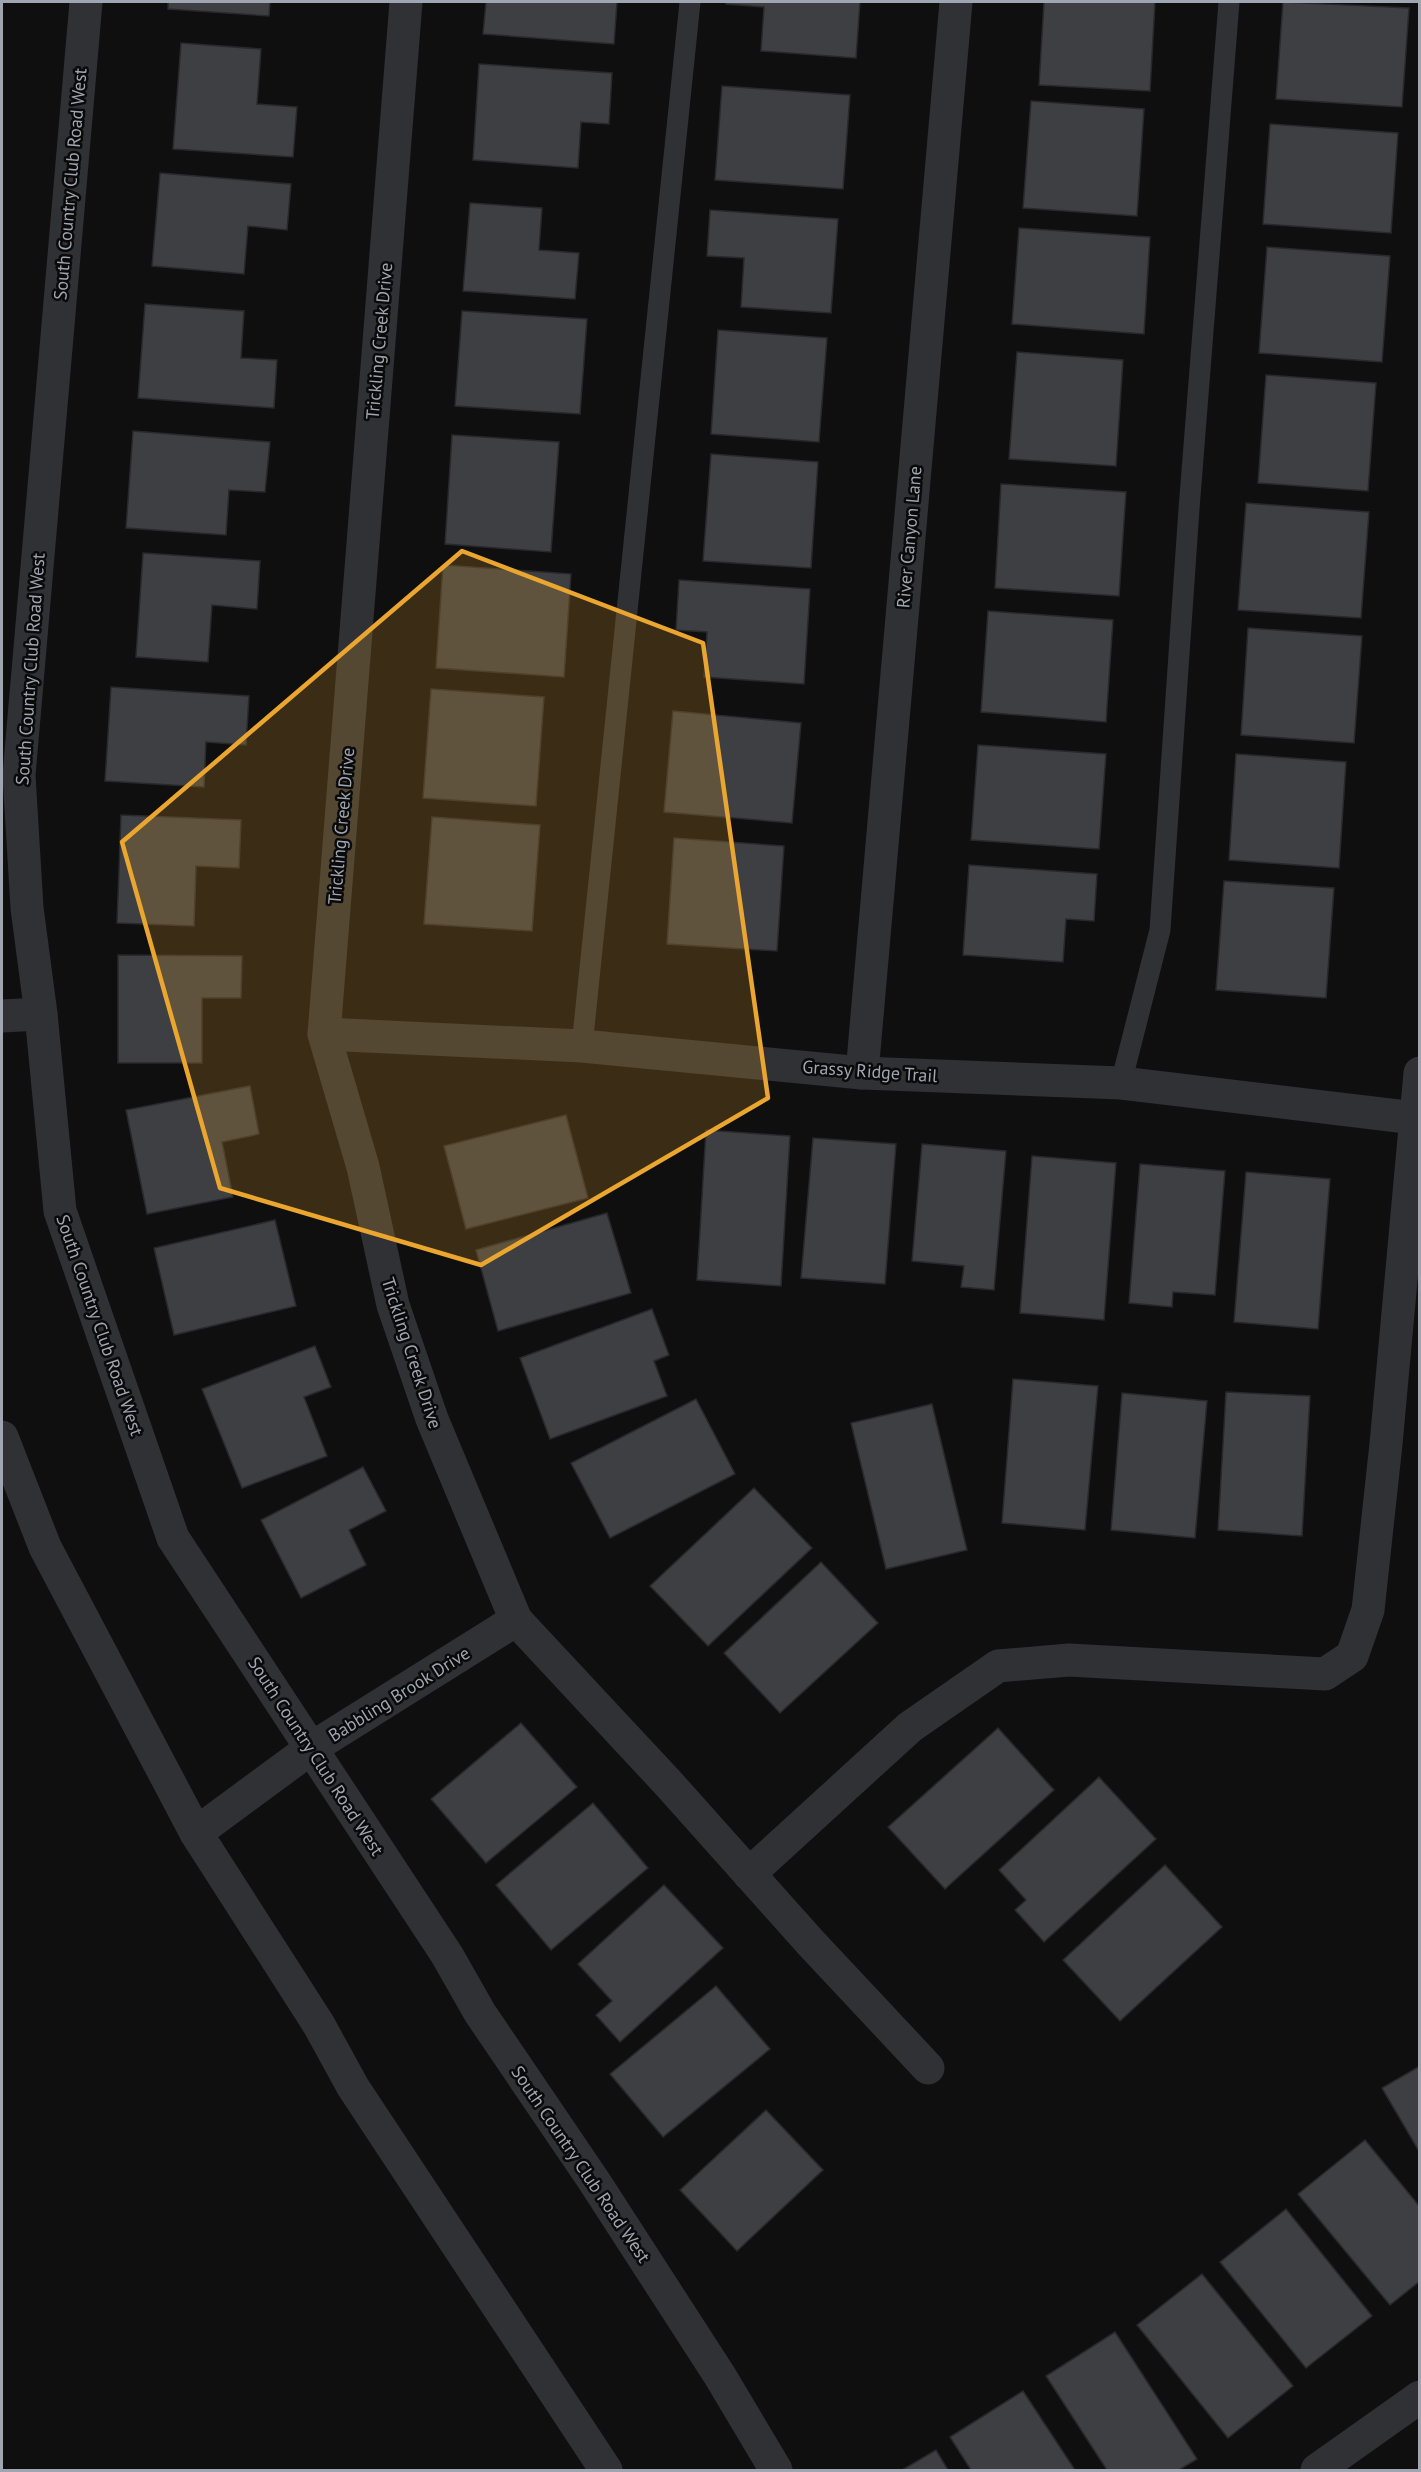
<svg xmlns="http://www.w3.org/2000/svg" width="1421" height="2472" viewBox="0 0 1421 2472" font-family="'PT Sans',sans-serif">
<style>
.building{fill:#3e3f43;stroke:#29292c;stroke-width:1.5}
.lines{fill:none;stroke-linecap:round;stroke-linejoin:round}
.service{stroke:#303135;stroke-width:21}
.minor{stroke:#303135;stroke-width:33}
.tertiary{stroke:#303135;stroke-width:33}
.marked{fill:#eaa62e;fill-opacity:0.2;stroke:#eaa62e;stroke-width:4.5;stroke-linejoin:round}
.labels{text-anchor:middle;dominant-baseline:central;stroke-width:5;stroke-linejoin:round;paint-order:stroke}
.street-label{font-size:18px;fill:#a0a6b1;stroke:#0a0a0b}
</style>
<rect width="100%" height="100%" fill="#0f0f10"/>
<g class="building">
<path d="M 168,2 L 270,2 L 269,16 L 168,9 Z"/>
<path d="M 486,2 L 617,2 L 614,44 L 483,34 Z"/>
<path d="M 726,2 L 860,2 L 856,58 L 761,51 L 764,7 L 726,4 Z"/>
<path d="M 1044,2 L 1155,2 L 1150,91 L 1039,85 Z"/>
<path d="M 1283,2 L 1409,8 L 1402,107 L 1276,99 Z"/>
<path d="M 181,43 L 261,49 L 257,104 L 297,107 L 293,157 L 173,149 Z"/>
<path d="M 479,64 L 612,73 L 609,124 L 581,122 L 578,168 L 473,160 Z"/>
<path d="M 722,86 L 850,95 L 843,189 L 715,180 Z"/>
<path d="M 1031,101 L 1144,109 L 1137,216 L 1023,208 Z"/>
<path d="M 1270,124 L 1398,133 L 1391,233 L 1263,224 Z"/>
<path d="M 160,173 L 291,184 L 287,230 L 248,226 L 244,274 L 152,266 Z"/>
<path d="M 470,203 L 542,208 L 539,250 L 579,253 L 575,299 L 463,291 Z"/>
<path d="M 710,210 L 838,219 L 831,313 L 741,307 L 744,258 L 707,256 Z"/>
<path d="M 1019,228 L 1150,237 L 1144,334 L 1012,324 Z"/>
<path d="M 1267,247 L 1390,256 L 1382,362 L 1259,353 Z"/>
<path d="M 145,304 L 244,311 L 241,358 L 277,360 L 274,408 L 138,398 Z"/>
<path d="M 462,311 L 587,319 L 580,414 L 455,406 Z"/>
<path d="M 718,330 L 827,338 L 819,442 L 711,434 Z"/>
<path d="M 1017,352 L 1123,360 L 1116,466 L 1009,459 Z"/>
<path d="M 1266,375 L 1376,383 L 1368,491 L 1258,483 Z"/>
<path d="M 133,431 L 270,442 L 265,492 L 229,490 L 226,535 L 126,528 Z"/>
<path d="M 452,435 L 559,442 L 551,552 L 445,544 Z"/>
<path d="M 711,454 L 818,462 L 811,568 L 703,561 Z"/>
<path d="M 1001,484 L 1126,492 L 1119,596 L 995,588 Z"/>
<path d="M 1246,503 L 1369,512 L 1361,618 L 1238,610 Z"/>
<path d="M 143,553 L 260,561 L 257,609 L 212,605 L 208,662 L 136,657 Z"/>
<path d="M 443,565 L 571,574 L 564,677 L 436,668 Z"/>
<path d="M 679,580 L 810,589 L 804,684 L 704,677 L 707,632 L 676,630 Z"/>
<path d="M 988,611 L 1113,620 L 1106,722 L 981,712 Z"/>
<path d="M 1248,628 L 1362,636 L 1354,743 L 1241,735 Z"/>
<path d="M 111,687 L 249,696 L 246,745 L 206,742 L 204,787 L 105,781 Z"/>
<path d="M 431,689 L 544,697 L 536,806 L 423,798 Z"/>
<path d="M 673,711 L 801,723 L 792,823 L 664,812 Z"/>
<path d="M 978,745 L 1106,754 L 1099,849 L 971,840 Z"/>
<path d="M 1236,754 L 1346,762 L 1339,868 L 1229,860 Z"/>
<path d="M 121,815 L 241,820 L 239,868 L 196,866 L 194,926 L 117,923 Z"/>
<path d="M 432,817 L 540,825 L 532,931 L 424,924 Z"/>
<path d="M 674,838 L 784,846 L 777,951 L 667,944 Z"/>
<path d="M 969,865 L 1097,874 L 1094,921 L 1066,919 L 1063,962 L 963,955 Z"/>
<path d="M 1224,881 L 1334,888 L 1326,998 L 1216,990 Z"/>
<path d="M 118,955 L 242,956 L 241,998 L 202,998 L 202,1063 L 118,1063 Z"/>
<path d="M 250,1086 L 259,1134 L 222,1142 L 233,1197 L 147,1214 L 126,1110 Z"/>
<path d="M 566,1115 L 588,1198 L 466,1229 L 444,1146 Z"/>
<path d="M 706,1130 L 790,1136 L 781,1286 L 697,1280 Z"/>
<path d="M 813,1138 L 896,1144 L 885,1284 L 801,1278 Z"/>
<path d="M 922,1144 L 1006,1151 L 994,1290 L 961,1287 L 964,1266 L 912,1261 Z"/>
<path d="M 1032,1156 L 1116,1163 L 1104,1320 L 1020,1313 Z"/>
<path d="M 1140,1164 L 1225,1171 L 1215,1295 L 1173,1292 L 1172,1307 L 1129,1303 Z"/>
<path d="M 1246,1172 L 1330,1179 L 1318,1329 L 1234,1322 Z"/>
<path d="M 607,1213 L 631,1293 L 498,1331 L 476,1250 Z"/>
<path d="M 275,1220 L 296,1306 L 174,1335 L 154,1248 Z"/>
<path d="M 652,1309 L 669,1355 L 654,1361 L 667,1396 L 550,1439 L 520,1358 Z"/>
<path d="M 315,1346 L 331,1387 L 304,1397 L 327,1456 L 242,1488 L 202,1389 Z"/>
<path d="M 1013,1379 L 1098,1386 L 1085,1530 L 1002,1523 Z"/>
<path d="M 1226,1392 L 1310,1396 L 1302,1536 L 1218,1530 Z"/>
<path d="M 1122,1393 L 1207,1401 L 1195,1538 L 1111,1530 Z"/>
<path d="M 696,1399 L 735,1474 L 610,1538 L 571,1463 Z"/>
<path d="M 932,1404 L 967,1550 L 886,1569 L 851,1423 Z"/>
<path d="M 363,1467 L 386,1511 L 349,1530 L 366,1565 L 301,1598 L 261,1520 Z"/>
<path d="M 754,1488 L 812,1548 L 708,1646 L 650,1586 Z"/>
<path d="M 821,1562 L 878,1623 L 780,1713 L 724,1653 Z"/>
<path d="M 521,1723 L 577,1787 L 486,1863 L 431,1799 Z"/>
<path d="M 998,1728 L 1054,1790 L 945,1889 L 888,1827 Z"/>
<path d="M 1099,1777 L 1156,1839 L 1044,1942 L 1015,1910 L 1026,1900 L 999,1870 Z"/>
<path d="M 593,1803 L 648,1868 L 551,1950 L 496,1885 Z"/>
<path d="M 1165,1865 L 1222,1927 L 1120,2021 L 1063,1960 Z"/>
<path d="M 664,1885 L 723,1948 L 620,2042 L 596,2015 L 612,2001 L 578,1964 Z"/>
<path d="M 716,1986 L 770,2049 L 663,2137 L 610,2074 Z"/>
<path d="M 1420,2066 L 1420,2153 L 1382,2088 Z"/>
<path d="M 766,2110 L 823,2170 L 737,2251 L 680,2190 Z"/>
<path d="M 1365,2140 L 1420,2207 L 1420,2281 L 1390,2305 L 1298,2194 Z"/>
<path d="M 1286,2209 L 1372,2316 L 1306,2368 L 1220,2262 Z"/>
<path d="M 1202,2274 L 1293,2386 L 1228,2438 L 1137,2325 Z"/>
<path d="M 1115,2332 L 1197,2459 L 1179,2470 L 1107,2470 L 1046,2376 Z"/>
<path d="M 1023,2391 L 1075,2470 L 971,2470 L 950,2437 Z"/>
<path d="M 936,2450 L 948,2470 L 902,2470 Z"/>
</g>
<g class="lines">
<g class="service">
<path d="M 582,1046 L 690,2"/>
<path d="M 1121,1083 L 1160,930 L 1189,509 L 1229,2"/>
</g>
<g class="minor">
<path d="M 406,2 L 324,1034 L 363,1167 L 393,1305 L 432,1419 L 516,1620 L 668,1783 L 810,1942 L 928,2068"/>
<path d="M 2,1016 L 41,1014"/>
<path d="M 324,1034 L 582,1046 L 862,1073 L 1121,1083 L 1415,1118"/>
<path d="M 862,1073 L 956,2"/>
<path d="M 196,1833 L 310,1749 L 516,1620"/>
<path d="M 749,1874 L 910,1727 L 998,1666 L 1069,1660 L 1325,1674 L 1352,1656 L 1368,1610 L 1386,1444 L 1420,1073"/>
<path d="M 1317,2470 L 1420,2397"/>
</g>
<g class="tertiary">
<path d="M 86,2 L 19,775 L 27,908 L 41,1014 L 60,1211 L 173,1538 L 447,1955 L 480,2013 L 594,2181 L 720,2376 L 776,2470"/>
<path d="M 2,1437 L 45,1547 L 196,1833 L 319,2025 L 353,2087 L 606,2470"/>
</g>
</g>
<path class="marked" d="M 462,551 L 703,643 L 768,1098 L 481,1265 L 220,1188 L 122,842 Z"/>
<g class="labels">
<g class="street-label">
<text transform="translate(70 184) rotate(-85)">South Country Club Road West</text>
<text transform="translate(379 341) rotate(-85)">Trickling Creek Drive</text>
<text transform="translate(909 537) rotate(-85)">River Canyon Lane</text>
<text transform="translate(30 669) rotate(-86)">South Country Club Road West</text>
<text transform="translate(341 826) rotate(-85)">Trickling Creek Drive</text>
<text transform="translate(870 1071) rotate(4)">Grassy Ridge Trail</text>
<text transform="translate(100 1325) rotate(71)">South Country Club Road West</text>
<text transform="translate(412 1353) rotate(72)">Trickling Creek Drive</text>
<text transform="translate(399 1694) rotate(-32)">Babbling Brook Drive</text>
<text transform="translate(316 1756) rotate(57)">South Country Club Road West</text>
<text transform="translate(581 2164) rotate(56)">South Country Club Road West</text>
</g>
</g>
<rect width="1421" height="2472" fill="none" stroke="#a0a6b1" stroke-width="6"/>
</svg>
